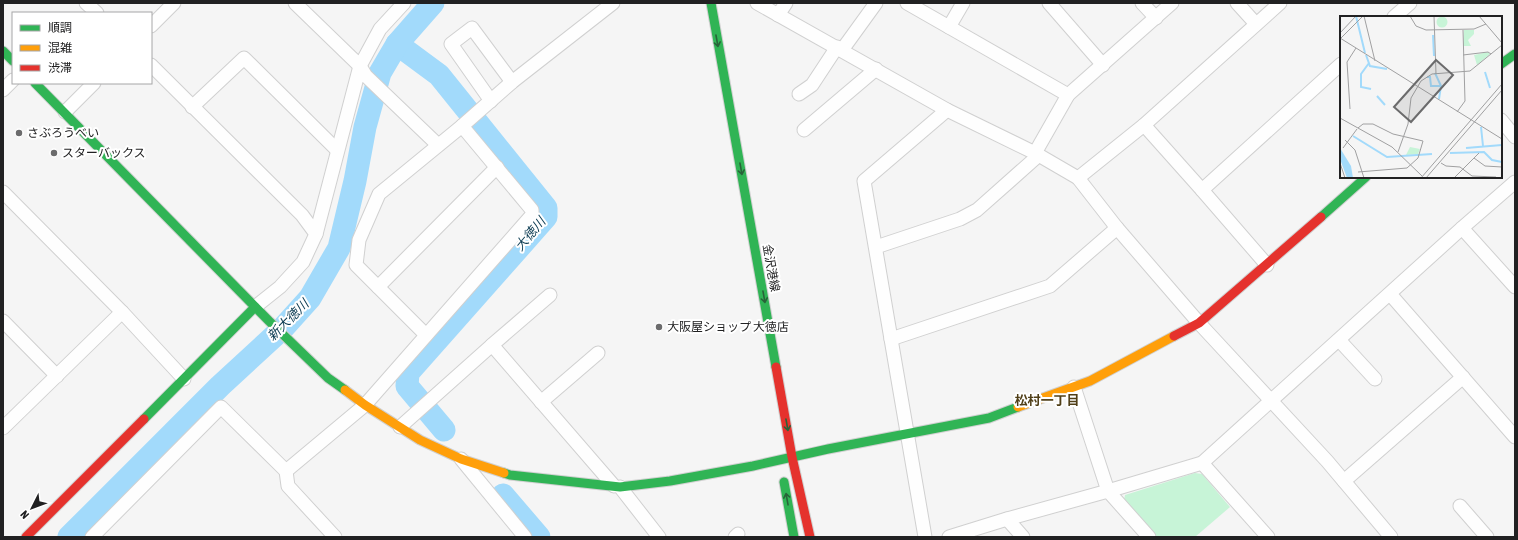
<svg xmlns="http://www.w3.org/2000/svg" width="1518" height="540" viewBox="0 0 1518 540" font-family="'Asap Condensed','Noto Sans JP',sans-serif">
<style>
.green{fill:#c7f4d7}
.lines{fill:none;stroke-linecap:round;stroke-linejoin:round}
.river{stroke:#a2dafb;stroke-width:23}
.street-casing{stroke:#d0d0d0;stroke-width:15}
.fast-casing{stroke:#d0d0d0;stroke-width:11}
.slow-casing{stroke:#d0d0d0;stroke-width:11}
.jam-casing{stroke:#d0d0d0;stroke-width:11}
.street{stroke:#fefefe;stroke-width:13}
.fast{stroke:#30b455;stroke-width:9}
.slow{stroke:#ff9f0a;stroke-width:9}
.jam{stroke:#e5322d;stroke-width:9}
.oneway{stroke:#286339}
.poi-dot{fill:#6b6b6c;stroke:#fff;stroke-width:1.5}
.labels{text-anchor:middle;dominant-baseline:central;stroke-width:4;stroke-linejoin:round;paint-order:stroke}
.poi-label{font-size:12px;fill:#212122;stroke:#fff;text-anchor:start}
.street-label{font-size:12px;fill:#212122;stroke:#fff}
.water-label{font-size:13px;font-style:italic;fill:#0a3a51;stroke:#fff}
.neighbourhood-label{font-size:13px;font-weight:bold;fill:#503f18;stroke:#fff}
.inset-river{fill:none;stroke:#a2dafb;stroke-width:2}
.inset-road{fill:none;stroke:#a0a0a1;stroke-width:1}
.view{fill:#6b6b6c;fill-opacity:0.15;stroke:#6b6b6c;stroke-width:2}
.inset-edge{fill:none;stroke:#212122;stroke-width:2}
</style>
<rect width="100%" height="100%" fill="#f5f5f5"/>
<path class="green" d="M 1195,473 L 1202,474 L 1230,507 L 1195,537 L 1157,537 L 1124,500 L 1125,495 Z"/>
<g class="lines">
<g class="river">
<path d="M 397,44 L 439,75 L 546,208 L 546,217 L 408,373 L 407,386 L 444,430"/>
<path d="M 503,495 L 539,537"/>
<path d="M 69,537 L 220,386 L 283,328 L 310,298 L 339,248 L 355,181 L 365,127 L 380,73 L 397,44 L 433,3"/>
</g>
<g class="street-casing">
<g id="street">
<path d="M 86,3 L 97,13"/>
<path d="M 295,3 L 360,66 L 380,29 L 404,3"/>
<path d="M 757,3 L 947,110 L 1035,153 L 1078,178 L 1117,228 L 1199,323 L 1327,461 L 1391,537"/>
<path d="M 907,3 L 949,27 L 963,3"/>
<path d="M 1049,3 L 1103,65"/>
<path d="M 1142,3 L 1156,18"/>
<path d="M 1237,3 L 1256,24"/>
<path d="M 778,15 L 786,3"/>
<path d="M 1394,17 L 1410,3"/>
<path d="M 151,26 L 174,3"/>
<path d="M 949,27 L 1068,95"/>
<path d="M 842,50 L 876,3"/>
<path d="M 151,65 L 302,215 L 316,234 L 303,262 L 280,287 L 255,307"/>
<path d="M 3,90 L 13,80"/>
<path d="M 799,94 L 812,85 L 837,47"/>
<path d="M 491,101 L 451,44 L 472,28 L 512,82"/>
<path d="M 192,107 L 244,58 L 337,150"/>
<path d="M 65,112 L 94,83"/>
<path d="M 1501,120 L 1515,137"/>
<path d="M 1144,125 L 1202,190"/>
<path d="M 804,130 L 876,69"/>
<path d="M 1035,153 L 1068,95 L 1172,3"/>
<path d="M 1078,178 L 1144,125 L 1280,3"/>
<path d="M 3,192 L 122,312 L 184,379"/>
<path d="M 1462,228 L 1515,287"/>
<path d="M 316,234 L 360,66 L 366,76 L 438,145"/>
<path d="M 876,247 L 960,219 L 977,210 L 1039,155"/>
<path d="M 1267,265 L 1202,190 L 1341,64"/>
<path d="M 378,287 L 497,167"/>
<path d="M 1390,294 L 1515,437"/>
<path d="M 3,321 L 57,376"/>
<path d="M 426,335 L 356,265 L 359,240 L 379,194 L 462,126 L 512,82 L 613,3"/>
<path d="M 891,339 L 864,181 L 947,110"/>
<path d="M 1339,340 L 1375,379"/>
<path d="M 492,345 L 550,295"/>
<path d="M 1074,387 L 1108,491 L 1202,463 L 1462,228 L 1515,182"/>
<path d="M 541,402 L 598,353"/>
<path d="M 400,427 L 492,345 L 614,486"/>
<path d="M 3,428 L 122,312"/>
<path d="M 461,459 L 525,537"/>
<path d="M 1202,463 L 1268,537"/>
<path d="M 286,471 L 288,486 L 335,537"/>
<path d="M 1344,481 L 1463,377"/>
<path d="M 620,487 L 659,537"/>
<path d="M 1460,506 L 1487,537"/>
<path d="M 1007,519 L 1023,537"/>
<path d="M 92,537 L 221,407 L 286,471 L 365,405 L 532,215 L 532,210 L 462,126"/>
<path d="M 735,537 L 738,534"/>
<path d="M 925,537 L 891,339 L 1050,286 L 1117,228"/>
<path d="M 949,537 L 1007,519 L 1108,491 L 1149,537"/>
</g>
</g>
<g class="fast-casing">
<g id="fast">
<path d="M 711,3 L 776,367"/>
<path d="M 3,51 L 13,61"/>
<path d="M 1501,64 L 1515,54"/>
<path d="M 35,83 L 269,321 L 328,378 L 345,390"/>
<path d="M 1321,217 L 1366,177"/>
<path d="M 144,419 L 255,307"/>
<path d="M 504,473 L 510,475 L 620,487 L 670,481 L 753,466 L 828,449 L 989,418 L 1018,407"/>
<path d="M 784,482 L 794,537"/>
</g>
</g>
<g class="slow-casing">
<g id="slow">
<path d="M 345,390 L 365,405 L 420,440 L 461,459 L 504,473"/>
<path d="M 1018,407 L 1090,381 L 1174,336"/>
</g>
</g>
<g class="jam-casing">
<g id="jam">
<path d="M 1174,336 L 1199,323 L 1321,217"/>
<path d="M 776,367 L 792,457 L 810,537"/>
<path d="M 26,537 L 144,419"/>
</g>
</g>
<use href="#street" class="street"/>
<use href="#fast" class="fast"/>
<use href="#slow" class="slow"/>
<use href="#jam" class="jam"/>
</g>
<defs><path id="oneway-shaft" d="M-6 0H5M1.5-3L5.5 0L1.5 3" fill="none" stroke-width="1.6" stroke-linecap="round" stroke-linejoin="round"/></defs>
<g class="oneway">
<use href="#oneway-shaft" transform="translate(717 41) rotate(80)"/>
<use href="#oneway-shaft" transform="translate(741 169) rotate(80)"/>
<use href="#oneway-shaft" transform="translate(764 297) rotate(80)"/>
<use href="#oneway-shaft" transform="translate(787 425) rotate(80)"/>
<use href="#oneway-shaft" transform="translate(787 499) rotate(-100)"/>
</g>
<g class="poi-dot">
<circle cx="19" cy="133" r="4"/>
<circle cx="54" cy="153" r="4"/>
<circle cx="659" cy="327" r="4"/>
</g>
<g class="labels">
<g class="poi-label">
<text x="27" y="133">さぶろうべい</text>
<text x="62" y="153">スターバックス</text>
<text x="667" y="327">大阪屋ショップ 大徳店</text>
</g>
<g class="street-label">
<text transform="translate(771 268) rotate(80)">金沢港線</text>
</g>
<g class="water-label">
<text transform="translate(530 234) rotate(-50)">大徳川</text>
<text transform="translate(288 320) rotate(-45)">新大徳川</text>
</g>
<g class="neighbourhood-label">
<text x="1047" y="400">松村一丁目</text>
</g>
</g>
<g transform="translate(1340 16)">
<rect width="162" height="162" fill="#f5f5f5"/>
<path d="M96.5 6a5.5 5.5 0 1 1 11 0a5.5 5.5 0 1 1-11 0ZM 124,14 L 134,14 L 134,18 L 128,24 L 131,30 L 123,30 ZM 148,36 L 150,38 L 137,49 L 134,39 ZM 70,131 L 80,133 L 78,138 L 66,139 Z" fill="#c7f4d7"/>
<path d="M 0,132 L 11,150 L 13,162 L 7,162 L 0,143 Z" fill="#a2dafb"/>
<path class="inset-river" d="M 16,0 L 25,37M 93,19 L 94,40M 26,39 L 30,50 L 47,53M 29,47 L 21,58 L 21,71 L 31,73M 145,56 L 150,72M 95,57 L 101,70 L 99,83M 87,61 L 90,61 L 91,70 L 101,70M 37,80 L 45,89M 141,111 L 143,130M 13,120 L 47,141 L 92,138M 126,132 L 162,129M 110,137 L 144,136 L 152,144 L 162,146"/>
<path class="inset-road" d="M 24,0 L 35,45M 70,0 L 76,10 L 86,14 L 134,13 L 146,8M 94,0 L 96,58M 139,0 L 162,27M 0,17 L 16,0M 0,22 L 162,123M 1,22 L 23,0M 123,39 L 148,36 L 151,38M 10,93 L 7,46 L 16,32M 117,96 L 125,85 L 123,14M 0,102 L 52,131 L 82,160M 18,112 L 23,108 L 33,108 L 53,118 L 83,125 L 78,142 L 67,152 L 18,156M 5,124 L 15,134 L 24,162M 3,132 L 17,113M 58,136 L 68,108 L 71,82 L 81,65 L 92,58 L 130,55 L 162,29M 134,142 L 145,150 L 162,151M 0,147 L 5,162M 101,147 L 106,150 L 120,151 L 132,160 L 156,161M 81,162 L 162,68M 86,162 L 162,74M 114,162 L 139,137"/>
<path class="view" d="M 96,44 L 113,59 L 71,106 L 54,91 Z"/>
<rect width="162" height="162" class="inset-edge"/>
</g>
<rect width="1518" height="540" fill="none" stroke="#212122" stroke-width="8"/>
<rect x="12" y="12" width="140" height="72" fill="#ffffff" stroke="#a6a6a7"/>
<rect x="20" y="25" width="20" height="6" fill="#30b455" stroke="#a6a6a7"/>
<text x="48" y="32" font-size="12" fill="#212122">順調</text>
<rect x="20" y="45" width="20" height="6" fill="#ff9f0a" stroke="#a6a6a7"/>
<text x="48" y="52" font-size="12" fill="#212122">混雑</text>
<rect x="20" y="65" width="20" height="6" fill="#e5322d" stroke="#a6a6a7"/>
<text x="48" y="72" font-size="12" fill="#212122">渋滞</text>
<g transform="translate(32 508) rotate(228)" stroke="#ffffff" stroke-width="3" paint-order="stroke">
<path d="M0-3L7 15L0 10L-7 15Z" fill="#212122"/>
<text y="-6" font-size="11" font-weight="bold" text-anchor="middle" fill="#212122">N</text>
</g>
</svg>
